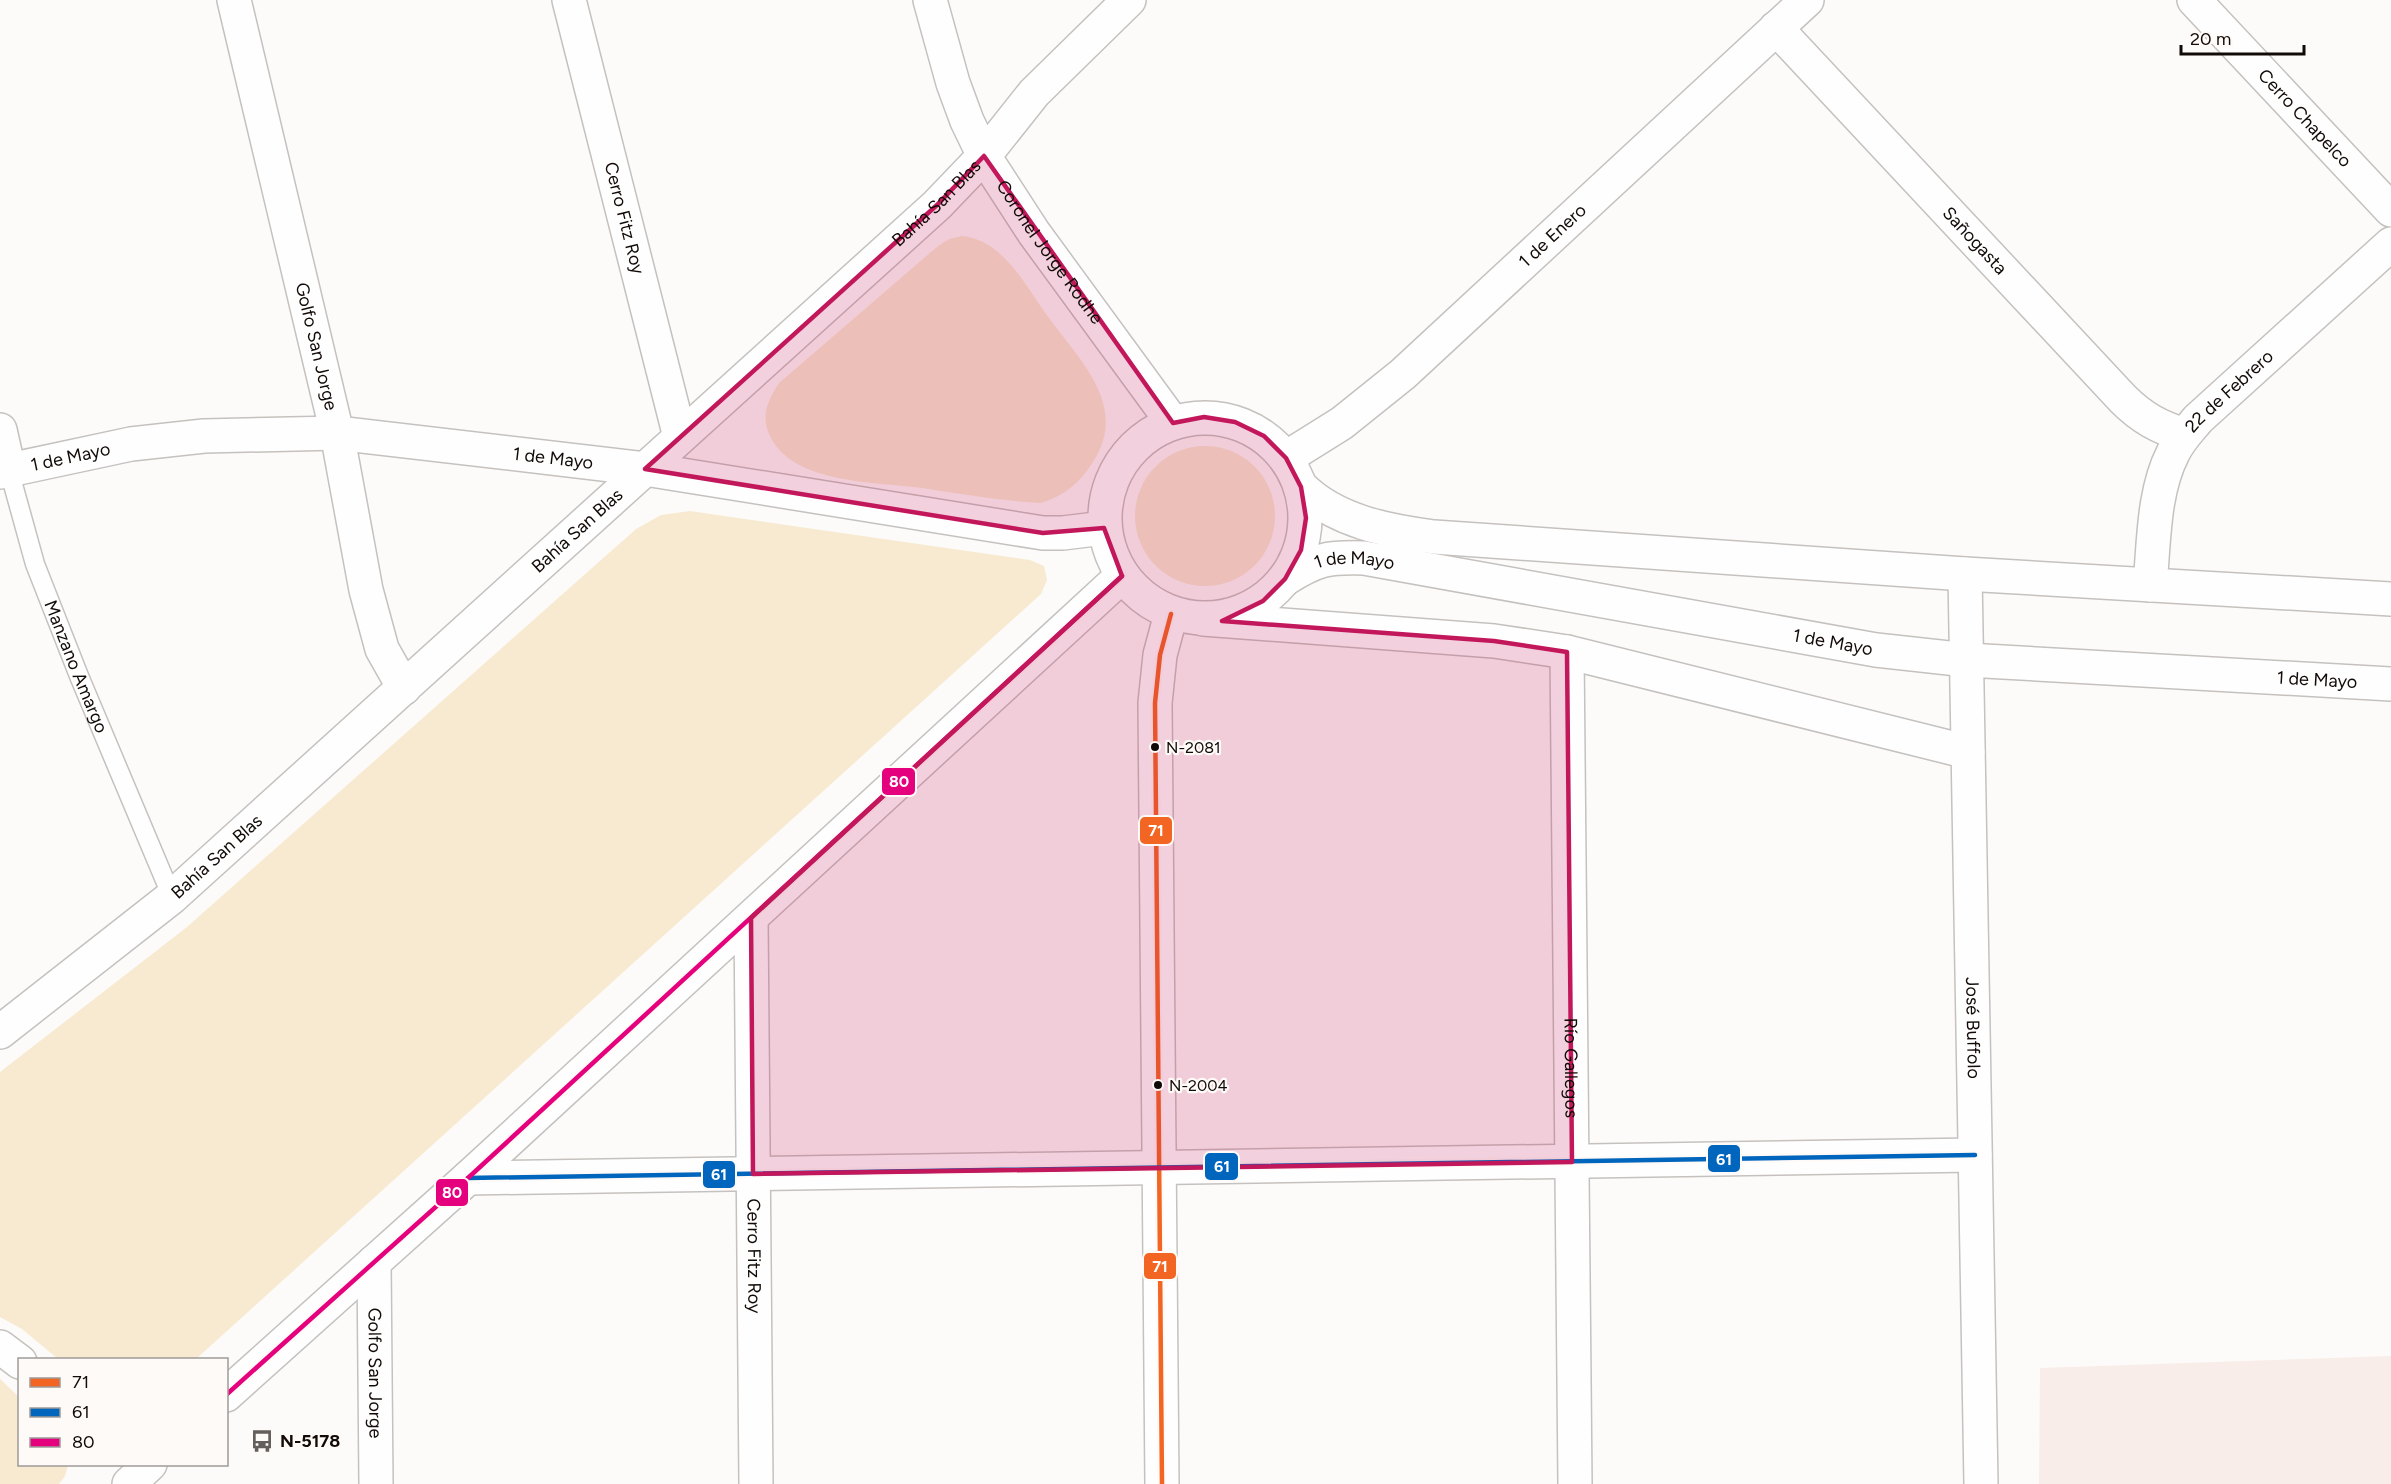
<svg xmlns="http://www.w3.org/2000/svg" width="2391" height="1484" viewBox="0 0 2391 1484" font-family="Figtree,sans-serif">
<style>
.built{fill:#f8ede8}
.green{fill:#f7ead1}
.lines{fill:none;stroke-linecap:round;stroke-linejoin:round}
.service-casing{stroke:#c5c1be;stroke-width:21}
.minor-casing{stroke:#c5c1be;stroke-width:36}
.tertiary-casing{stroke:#c5c1be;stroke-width:36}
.secondary-casing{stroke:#c5c1be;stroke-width:36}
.service{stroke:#fffefe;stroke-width:18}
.minor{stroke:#fffefe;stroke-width:33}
.tertiary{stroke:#fffefe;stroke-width:33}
.secondary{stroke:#fffefe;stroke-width:33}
.bus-1-casing{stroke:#fefaf8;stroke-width:9}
.bus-2-casing{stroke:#fefaf8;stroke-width:9}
.bus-3-casing{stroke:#fefaf8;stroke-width:9}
.bus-1{stroke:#f26522;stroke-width:4.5}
.bus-2{stroke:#0065bd;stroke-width:4.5}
.bus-3{stroke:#e5007d;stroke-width:4.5}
.marked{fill:#c2185b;fill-opacity:0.2;stroke:#c2185b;stroke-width:4.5;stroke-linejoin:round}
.bus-dot{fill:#110a07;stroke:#fefaf8;stroke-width:2}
.labels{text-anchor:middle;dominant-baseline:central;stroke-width:4.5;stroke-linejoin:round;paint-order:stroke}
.bus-label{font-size:16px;fill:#110a07;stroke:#fefaf8;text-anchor:start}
.street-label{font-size:18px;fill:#110a07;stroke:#fefaf8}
.poi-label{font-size:18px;font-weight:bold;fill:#110a07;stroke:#fefaf8;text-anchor:start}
.line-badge{stroke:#fefaf8;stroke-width:2}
.badge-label{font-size:16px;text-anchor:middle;font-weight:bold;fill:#fff}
</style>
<rect width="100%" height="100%" fill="#fdfbf9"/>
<path class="built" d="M 2391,1356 L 2391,1484 L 2039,1484 L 2040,1368 Z"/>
<g class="green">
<path d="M 962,236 C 1004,240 1026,287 1049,318 C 1081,362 1129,406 1093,462 C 1080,483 1064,496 1041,503 C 1001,501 961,494 922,488 C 876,482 795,484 771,438 C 760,418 767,401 779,383 L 938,246 L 949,239 Z"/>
<circle cx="1205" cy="516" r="70"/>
<path d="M 690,511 L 1030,560 L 1044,566 L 1047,580 L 1041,594 L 196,1359 L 58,1359 L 22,1329 L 0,1317 L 0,1072 L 187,927 L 636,529 L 661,515 Z"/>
<path d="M 0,1379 L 19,1397 L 20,1464 L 68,1465 L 65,1476 L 59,1484 L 0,1484 Z"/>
</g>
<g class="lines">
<g class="service-casing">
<g id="service">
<path id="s1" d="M 9,470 L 35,564 L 79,676 L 172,897"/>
</g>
</g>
<g class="minor-casing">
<g id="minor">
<path id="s2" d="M 234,0 L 337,433 L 366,590 L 382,649 L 404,688"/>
<path id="s3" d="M 569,0 L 680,437"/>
<path id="s4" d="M 930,0 L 953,83 L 967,121 L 984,156 L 1034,233 L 1173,423"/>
<path id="s5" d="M 2194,0 L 2391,210"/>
<path id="s6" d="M 1776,28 L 2123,399 C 2142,418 2159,427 2184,435"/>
<path d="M 0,430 L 9,470"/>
<path id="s7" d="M 1965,574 L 1981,1484"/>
<path id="s8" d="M 2150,585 C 2154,542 2153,492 2173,453 C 2179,440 2189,430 2198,419 L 2391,244"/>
<path d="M 1203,619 L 1494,641 L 1567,652 L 1968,752"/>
<path id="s9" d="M 1567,652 L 1575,1484"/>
<path id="s10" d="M 751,918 L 756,1484"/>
<path id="s11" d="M 0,1032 L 172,897 L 937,205 L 984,156 L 1034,93 L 1129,0"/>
<path d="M 468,1178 L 1975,1155"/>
<path id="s12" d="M 374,1262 L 376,1484"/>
<path d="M 0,1347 L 20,1362"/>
<path d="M 1162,1484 L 1155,703 L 1160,655 L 1171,614"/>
</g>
</g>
<g class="tertiary-casing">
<g id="tertiary">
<path id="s13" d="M 1286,458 L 1342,423 L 1403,374 L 1807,0"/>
<path id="s14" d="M 0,472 L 131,444 L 204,436 L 337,433 L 645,469 L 1043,533 L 1063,533 L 1104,528"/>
</g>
</g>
<g class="secondary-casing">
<g id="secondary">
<circle cx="1205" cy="518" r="100"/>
<path d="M 1301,487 C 1335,521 1387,531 1434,537 L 1965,574 L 2391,599"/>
<path id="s15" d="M 1285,579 C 1317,559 1327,557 1364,558 L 1876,650 L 1967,660 L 2391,684"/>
<path d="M 226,1395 L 468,1178 L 1122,576"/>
<path d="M 129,1484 L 150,1464"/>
</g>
</g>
<use href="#service" class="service"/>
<use href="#minor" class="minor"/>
<use href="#tertiary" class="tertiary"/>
<use href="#secondary" class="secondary"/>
<g class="bus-1-casing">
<path id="bus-1" d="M 1162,1484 L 1155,703 L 1160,655 L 1171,614"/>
</g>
<g class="bus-2-casing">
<path id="bus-2" d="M 468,1178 L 1975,1155"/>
</g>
<g class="bus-3-casing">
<path id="bus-3" d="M 226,1395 L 468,1178 L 1122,576"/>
</g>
<use href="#bus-1" class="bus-1"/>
<use href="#bus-2" class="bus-2"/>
<use href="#bus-3" class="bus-3"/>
</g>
<path class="marked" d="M 984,156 L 1173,423 L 1204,417 L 1235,422 L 1264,436 L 1286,458 L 1301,487 L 1306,518 L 1301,550 L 1285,579 L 1263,601 L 1222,621 L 1494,641 L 1567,652 L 1572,1162 L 753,1174 L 751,918 L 1122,576 L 1104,528 L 1043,533 L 645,469 L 937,205 Z"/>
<defs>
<g id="bus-bare" transform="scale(1.8)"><path d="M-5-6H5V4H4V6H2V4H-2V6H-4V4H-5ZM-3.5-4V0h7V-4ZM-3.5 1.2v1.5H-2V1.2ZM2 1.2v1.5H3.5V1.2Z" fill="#645e5c" stroke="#fefaf8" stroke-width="2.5" paint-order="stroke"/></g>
</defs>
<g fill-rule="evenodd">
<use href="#bus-bare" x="262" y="1441"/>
</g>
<g class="bus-dot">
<circle cx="1155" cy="747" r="5"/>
<circle cx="1158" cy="1085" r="5"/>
</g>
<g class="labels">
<g class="bus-label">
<text x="1166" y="747">N-2081</text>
<text x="1169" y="1085">N-2004</text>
</g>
<g class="street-label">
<text stroke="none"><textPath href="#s5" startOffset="162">Cerro Chapelco</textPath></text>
<text stroke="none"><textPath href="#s11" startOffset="1251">Bahía San Blas</textPath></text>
<text stroke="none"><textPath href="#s3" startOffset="225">Cerro Fitz Roy</textPath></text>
<text stroke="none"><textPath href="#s13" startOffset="348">1 de Enero</textPath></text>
<text stroke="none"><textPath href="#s6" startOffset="291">Sañogasta</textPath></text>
<text stroke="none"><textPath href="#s4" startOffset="282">Coronel Jorge Rodhe</textPath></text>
<text stroke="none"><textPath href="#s2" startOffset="356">Golfo San Jorge</textPath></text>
<text stroke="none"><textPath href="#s8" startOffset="219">22 de Febrero</textPath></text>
<text stroke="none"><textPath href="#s14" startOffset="72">1 de Mayo</textPath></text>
<text stroke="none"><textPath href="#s14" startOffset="558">1 de Mayo</textPath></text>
<text stroke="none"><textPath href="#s11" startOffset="765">Bahía San Blas</textPath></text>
<text stroke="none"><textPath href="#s15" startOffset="74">1 de Mayo</textPath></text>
<text stroke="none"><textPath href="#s15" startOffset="560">1 de Mayo</textPath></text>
<text stroke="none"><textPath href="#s1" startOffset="208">Manzano Amargo</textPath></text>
<text stroke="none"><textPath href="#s15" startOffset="1046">1 de Mayo</textPath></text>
<text stroke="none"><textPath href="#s11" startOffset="279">Bahía San Blas</textPath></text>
<text stroke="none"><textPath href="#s7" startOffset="454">José Buffolo</textPath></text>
<text stroke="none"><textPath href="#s9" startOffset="416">Río Gallegos</textPath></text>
<text stroke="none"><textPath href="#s10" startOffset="338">Cerro Fitz Roy</textPath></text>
<text stroke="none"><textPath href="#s12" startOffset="111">Golfo San Jorge</textPath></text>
</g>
<g class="poi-label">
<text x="280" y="1441">N-5178</text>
</g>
</g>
<g class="line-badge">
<rect x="881" y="767" width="35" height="29" rx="6" fill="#e5007d"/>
<rect x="1139" y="816" width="34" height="29" rx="6" fill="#f26522"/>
<rect x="1707" y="1144" width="34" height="29" rx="6" fill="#0065bd"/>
<rect x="1204" y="1152" width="35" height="29" rx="6" fill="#0065bd"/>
<rect x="702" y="1160" width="34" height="29" rx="6" fill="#0065bd"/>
<rect x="435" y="1178" width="34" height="29" rx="6" fill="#e5007d"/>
<rect x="1143" y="1252" width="34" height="28" rx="6" fill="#f26522"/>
</g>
<g class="badge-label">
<text x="899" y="787">80</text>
<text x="1156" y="836">71</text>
<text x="1724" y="1165">61</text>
<text x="1222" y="1172">61</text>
<text x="719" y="1180">61</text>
<text x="452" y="1198">80</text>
<text x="1160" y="1272">71</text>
</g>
<rect x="18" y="1358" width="210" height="108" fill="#fefaf8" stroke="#9f9a98" stroke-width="1.5"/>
<rect x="30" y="1378" width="30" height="9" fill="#f26522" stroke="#9f9a98" stroke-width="1.5"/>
<text x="72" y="1388" font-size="18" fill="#110a07">71</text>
<rect x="30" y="1408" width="30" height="9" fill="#0065bd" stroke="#9f9a98" stroke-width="1.5"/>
<text x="72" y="1418" font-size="18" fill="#110a07">61</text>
<rect x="30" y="1438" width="30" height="9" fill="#e5007d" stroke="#9f9a98" stroke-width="1.5"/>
<text x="72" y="1448" font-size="18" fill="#110a07">80</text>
<path d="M2181 45v9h123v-9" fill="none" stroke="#110a07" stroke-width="3"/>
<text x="2190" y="45" font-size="18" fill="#110a07" stroke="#fefaf8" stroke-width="4.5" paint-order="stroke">20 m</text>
</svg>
